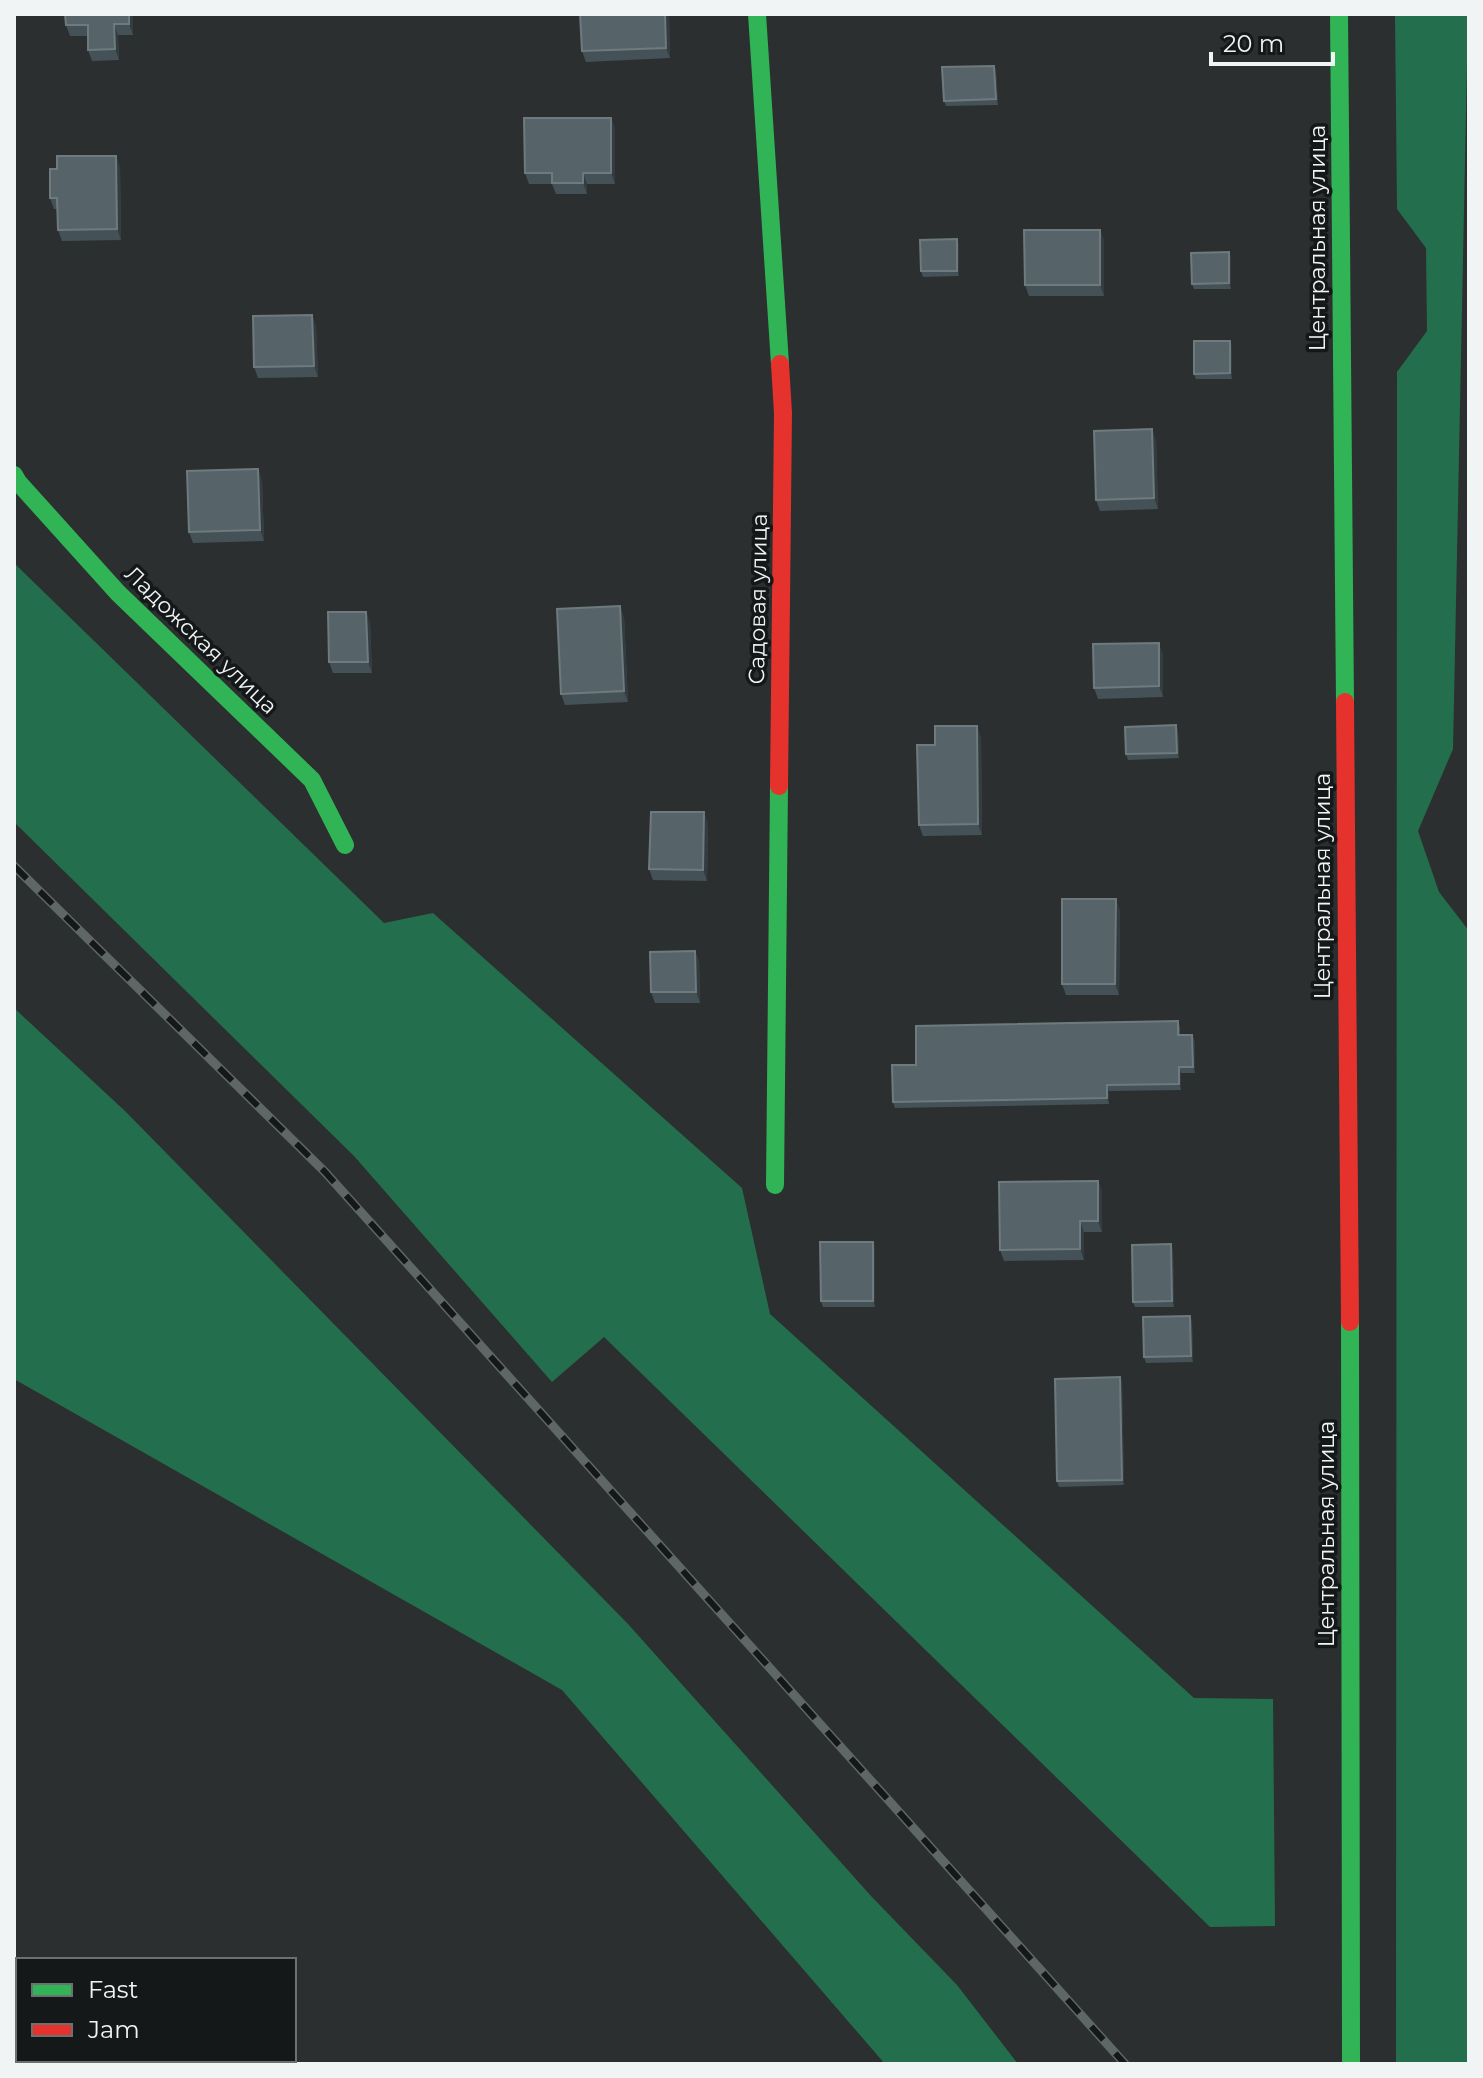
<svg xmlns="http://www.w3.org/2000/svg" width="1483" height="2078" viewBox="0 0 1483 2078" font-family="Montserrat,sans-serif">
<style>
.forest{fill:#236f4d}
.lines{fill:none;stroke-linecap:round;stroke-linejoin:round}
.fast{stroke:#30b455;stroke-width:18}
.jam{stroke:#e5322d;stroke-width:18}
.rail-casing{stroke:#5f6766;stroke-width:9}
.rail{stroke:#151818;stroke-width:6;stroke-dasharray:18;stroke-linecap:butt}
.wall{fill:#445258}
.shaded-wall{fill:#333d41}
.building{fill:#566469;stroke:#6e7a7e;stroke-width:2}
.labels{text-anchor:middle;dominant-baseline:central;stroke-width:7;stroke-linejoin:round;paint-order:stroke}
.street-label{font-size:22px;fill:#f0f4f4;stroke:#151818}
</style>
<rect width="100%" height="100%" fill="#2c2f30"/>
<g class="forest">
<path d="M 1395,14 L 1468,14 L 1453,749 L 1418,831 L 1439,892 L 1469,931 L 1469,2064 L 1396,2064 L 1397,372 L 1427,331 L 1426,248 L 1397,209 Z"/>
<path d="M 14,563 L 384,923 L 433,913 L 742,1188 L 770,1314 L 1194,1698 L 1273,1699 L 1275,1926 L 1210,1927 L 604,1337 L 552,1382 L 354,1156 L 14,822 Z"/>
<path d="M 14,1008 L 125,1111 L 628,1624 L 871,1896 L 957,1985 L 1018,2064 L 885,2064 L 562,1690 L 14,1379 Z"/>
</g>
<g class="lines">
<g class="fast">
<path d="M 757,14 L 780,364"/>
<path d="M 1339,14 L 1345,702"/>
<path d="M 14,475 L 18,482 L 118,593 L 312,780 L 345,845"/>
<path d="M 775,1185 L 779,786"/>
<path d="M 1350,1322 L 1351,2064"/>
</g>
<g class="jam">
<path d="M 1345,702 L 1350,1322"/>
<path d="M 779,786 L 783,413 L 780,364"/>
</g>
<g class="rail-casing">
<path id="rail" d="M 14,866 L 325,1172 L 1125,2064"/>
</g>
<use href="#rail" class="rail"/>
</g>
<g class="wall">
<path d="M 133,14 L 133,35 L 118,35 L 119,60 L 92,61 L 88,50 L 88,36 L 70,36 L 66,25 Z"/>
<path d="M 669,14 L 670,58 L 586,62 L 582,51 Z"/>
<path d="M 994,66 L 996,71 L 998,105 L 946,106 L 944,101 Z"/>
<path d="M 611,118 L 615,129 L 615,184 L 587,184 L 587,194 L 556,194 L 552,184 L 529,184 L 525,173 Z"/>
<path d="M 120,167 L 121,240 L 62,241 L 58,230 L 57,209 L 54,209 L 50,198 Z"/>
<path d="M 1100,230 L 1104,241 L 1104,296 L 1029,296 L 1025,285 Z"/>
<path d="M 959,245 L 959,276 L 923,277 L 921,271 Z"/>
<path d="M 1229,252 L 1231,258 L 1231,289 L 1194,289 L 1192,284 Z"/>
<path d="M 316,326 L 318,377 L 258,378 L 254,367 Z"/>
<path d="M 1232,346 L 1232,379 L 1196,379 L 1194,374 Z"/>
<path d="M 1156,440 L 1158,509 L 1100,511 L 1096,500 Z"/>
<path d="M 262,480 L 264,541 L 193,543 L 189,532 Z"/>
<path d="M 624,617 L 628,702 L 565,705 L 561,694 Z"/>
<path d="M 370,622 L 372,673 L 333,673 L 329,662 Z"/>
<path d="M 1163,654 L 1163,697 L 1098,699 L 1094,688 Z"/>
<path d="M 1176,725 L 1178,731 L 1179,758 L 1128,760 L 1126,754 Z"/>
<path d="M 981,737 L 982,835 L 923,836 L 919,825 L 935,745 Z"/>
<path d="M 708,823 L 707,881 L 653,880 L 649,869 Z"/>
<path d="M 1120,910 L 1119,995 L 1066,995 L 1062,984 Z"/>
<path d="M 695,951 L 699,962 L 700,1003 L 655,1003 L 651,992 Z"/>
<path d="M 1178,1021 L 1180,1027 L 1180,1035 L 1192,1035 L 1195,1041 L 1195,1073 L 1181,1073 L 1181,1090 L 1109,1091 L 1109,1104 L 895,1108 L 893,1102 L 916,1065 Z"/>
<path d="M 1098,1181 L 1102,1192 L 1102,1232 L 1084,1232 L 1084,1260 L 1004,1261 L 1000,1250 Z"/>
<path d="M 875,1247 L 875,1307 L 823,1307 L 821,1301 Z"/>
<path d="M 1173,1250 L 1174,1307 L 1135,1307 L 1133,1302 Z"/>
<path d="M 1192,1322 L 1193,1362 L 1146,1363 L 1144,1357 Z"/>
<path d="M 1120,1377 L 1122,1383 L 1124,1485 L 1059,1487 L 1057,1481 Z"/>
</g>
<g class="shaded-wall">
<path d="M 129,14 L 133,14 L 133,35 L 129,24 Z"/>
<path d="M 665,14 L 669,14 L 670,58 L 666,48 Z"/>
<path d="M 114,24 L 118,35 L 119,60 L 115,49 Z"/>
<path d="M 994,66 L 996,71 L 998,105 L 996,99 Z"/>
<path d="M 611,118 L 615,129 L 615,184 L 611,173 Z"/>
<path d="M 116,156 L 120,167 L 121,240 L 117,229 Z"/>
<path d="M 583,173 L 587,184 L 587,194 L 583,183 Z"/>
<path d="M 1100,230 L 1104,241 L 1104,296 L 1100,285 Z"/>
<path d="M 957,239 L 959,245 L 959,276 L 957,271 Z"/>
<path d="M 1229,252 L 1231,258 L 1231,289 L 1229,283 Z"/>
<path d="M 312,315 L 316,326 L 318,377 L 314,366 Z"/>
<path d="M 1230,341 L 1232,346 L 1232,379 L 1230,373 Z"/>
<path d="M 1152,429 L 1156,440 L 1158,509 L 1154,498 Z"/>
<path d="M 258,469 L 262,480 L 264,541 L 260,530 Z"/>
<path d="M 620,606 L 624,617 L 628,702 L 624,691 Z"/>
<path d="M 366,612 L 370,622 L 372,673 L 368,662 Z"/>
<path d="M 1159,643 L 1163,654 L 1163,697 L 1159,686 Z"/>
<path d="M 1176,725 L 1178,731 L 1179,758 L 1177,753 Z"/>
<path d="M 977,726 L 981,737 L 982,835 L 978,824 Z"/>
<path d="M 704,812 L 708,823 L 707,881 L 703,870 Z"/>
<path d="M 1116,899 L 1120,910 L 1119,995 L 1115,984 Z"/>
<path d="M 695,951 L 699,962 L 700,1003 L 696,992 Z"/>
<path d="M 1192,1035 L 1195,1041 L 1195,1073 L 1193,1067 Z"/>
<path d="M 1179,1067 L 1181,1073 L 1181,1090 L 1179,1084 Z"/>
<path d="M 1107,1085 L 1109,1091 L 1109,1104 L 1107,1098 Z"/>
<path d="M 1098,1181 L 1102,1192 L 1102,1232 L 1098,1221 Z"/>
<path d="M 1080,1221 L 1084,1232 L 1084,1260 L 1080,1249 Z"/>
<path d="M 873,1242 L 875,1247 L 875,1307 L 873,1301 Z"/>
<path d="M 1171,1244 L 1173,1250 L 1174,1307 L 1172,1301 Z"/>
<path d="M 1190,1316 L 1192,1322 L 1193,1362 L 1191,1356 Z"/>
<path d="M 1120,1377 L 1122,1383 L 1124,1485 L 1122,1480 Z"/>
</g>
<g class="building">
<path d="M 65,14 L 129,14 L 129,24 L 114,24 L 115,49 L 88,50 L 88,25 L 66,25 Z"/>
<path d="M 580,14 L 665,14 L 666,48 L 582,51 Z"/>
<path d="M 994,66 L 996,99 L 944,101 L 942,67 Z"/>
<path d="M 524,118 L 611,118 L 611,173 L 583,173 L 583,183 L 552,183 L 552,173 L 525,173 Z"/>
<path d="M 57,156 L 116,156 L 117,229 L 58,230 L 57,198 L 50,198 L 50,169 L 57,169 Z"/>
<path d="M 1024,230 L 1100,230 L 1100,285 L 1025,285 Z"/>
<path d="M 957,239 L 957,271 L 921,271 L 920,240 Z"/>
<path d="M 1229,252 L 1229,283 L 1192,284 L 1191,253 Z"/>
<path d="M 312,315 L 314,366 L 254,367 L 253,316 Z"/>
<path d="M 1194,341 L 1230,341 L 1230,373 L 1194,374 Z"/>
<path d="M 1152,429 L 1154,498 L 1096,500 L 1094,431 Z"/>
<path d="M 258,469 L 260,530 L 189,532 L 187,471 Z"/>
<path d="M 620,606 L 624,691 L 561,694 L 557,609 Z"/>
<path d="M 328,612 L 366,612 L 368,662 L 329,662 Z"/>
<path d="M 1159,643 L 1159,686 L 1094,688 L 1093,644 Z"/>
<path d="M 1176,725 L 1177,753 L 1126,754 L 1125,727 Z"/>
<path d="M 935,726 L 977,726 L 978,824 L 919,825 L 917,745 L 935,745 Z"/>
<path d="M 651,812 L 704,812 L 703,870 L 649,869 Z"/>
<path d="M 1062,899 L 1116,899 L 1115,984 L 1062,984 Z"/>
<path d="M 695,951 L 696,992 L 651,992 L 650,952 Z"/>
<path d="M 1178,1021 L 1178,1035 L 1192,1035 L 1193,1067 L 1179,1067 L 1179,1084 L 1107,1085 L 1107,1098 L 893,1102 L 892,1065 L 916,1065 L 916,1026 Z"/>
<path d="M 1098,1181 L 1098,1221 L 1080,1221 L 1080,1249 L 1000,1250 L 999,1182 Z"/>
<path d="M 820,1242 L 873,1242 L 873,1301 L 821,1301 Z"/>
<path d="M 1171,1244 L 1172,1301 L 1133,1302 L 1132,1245 Z"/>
<path d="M 1190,1316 L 1191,1356 L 1144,1357 L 1143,1317 Z"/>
<path d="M 1120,1377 L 1122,1480 L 1057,1481 L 1055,1379 Z"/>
</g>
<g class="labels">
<g class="street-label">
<text transform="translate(1317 238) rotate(-90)">Центральная улица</text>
<text transform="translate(758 599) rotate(-89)">Садовая улица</text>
<text transform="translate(201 640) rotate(44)">Ладожская улица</text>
<text transform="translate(1322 886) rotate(-90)">Центральная улица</text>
<text transform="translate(1326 1534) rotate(-90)">Центральная улица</text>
</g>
</g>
<rect width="1483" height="2078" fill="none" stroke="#f0f4f4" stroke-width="32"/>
<rect x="16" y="1958" width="280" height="104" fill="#151818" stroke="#6d7070" stroke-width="2"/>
<rect x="32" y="1984" width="40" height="12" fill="#30b455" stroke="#6d7070" stroke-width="2"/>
<text x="88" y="1998" font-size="24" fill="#f0f4f4">Fast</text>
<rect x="32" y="2024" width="40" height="12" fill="#e5322d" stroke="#6d7070" stroke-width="2"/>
<text x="88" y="2038" font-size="24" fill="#f0f4f4">Jam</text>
<path d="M1211 52v12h122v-12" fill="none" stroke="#f0f4f4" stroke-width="4"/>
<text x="1223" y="52" font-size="24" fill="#f0f4f4" stroke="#151818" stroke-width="6" paint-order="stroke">20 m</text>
</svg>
